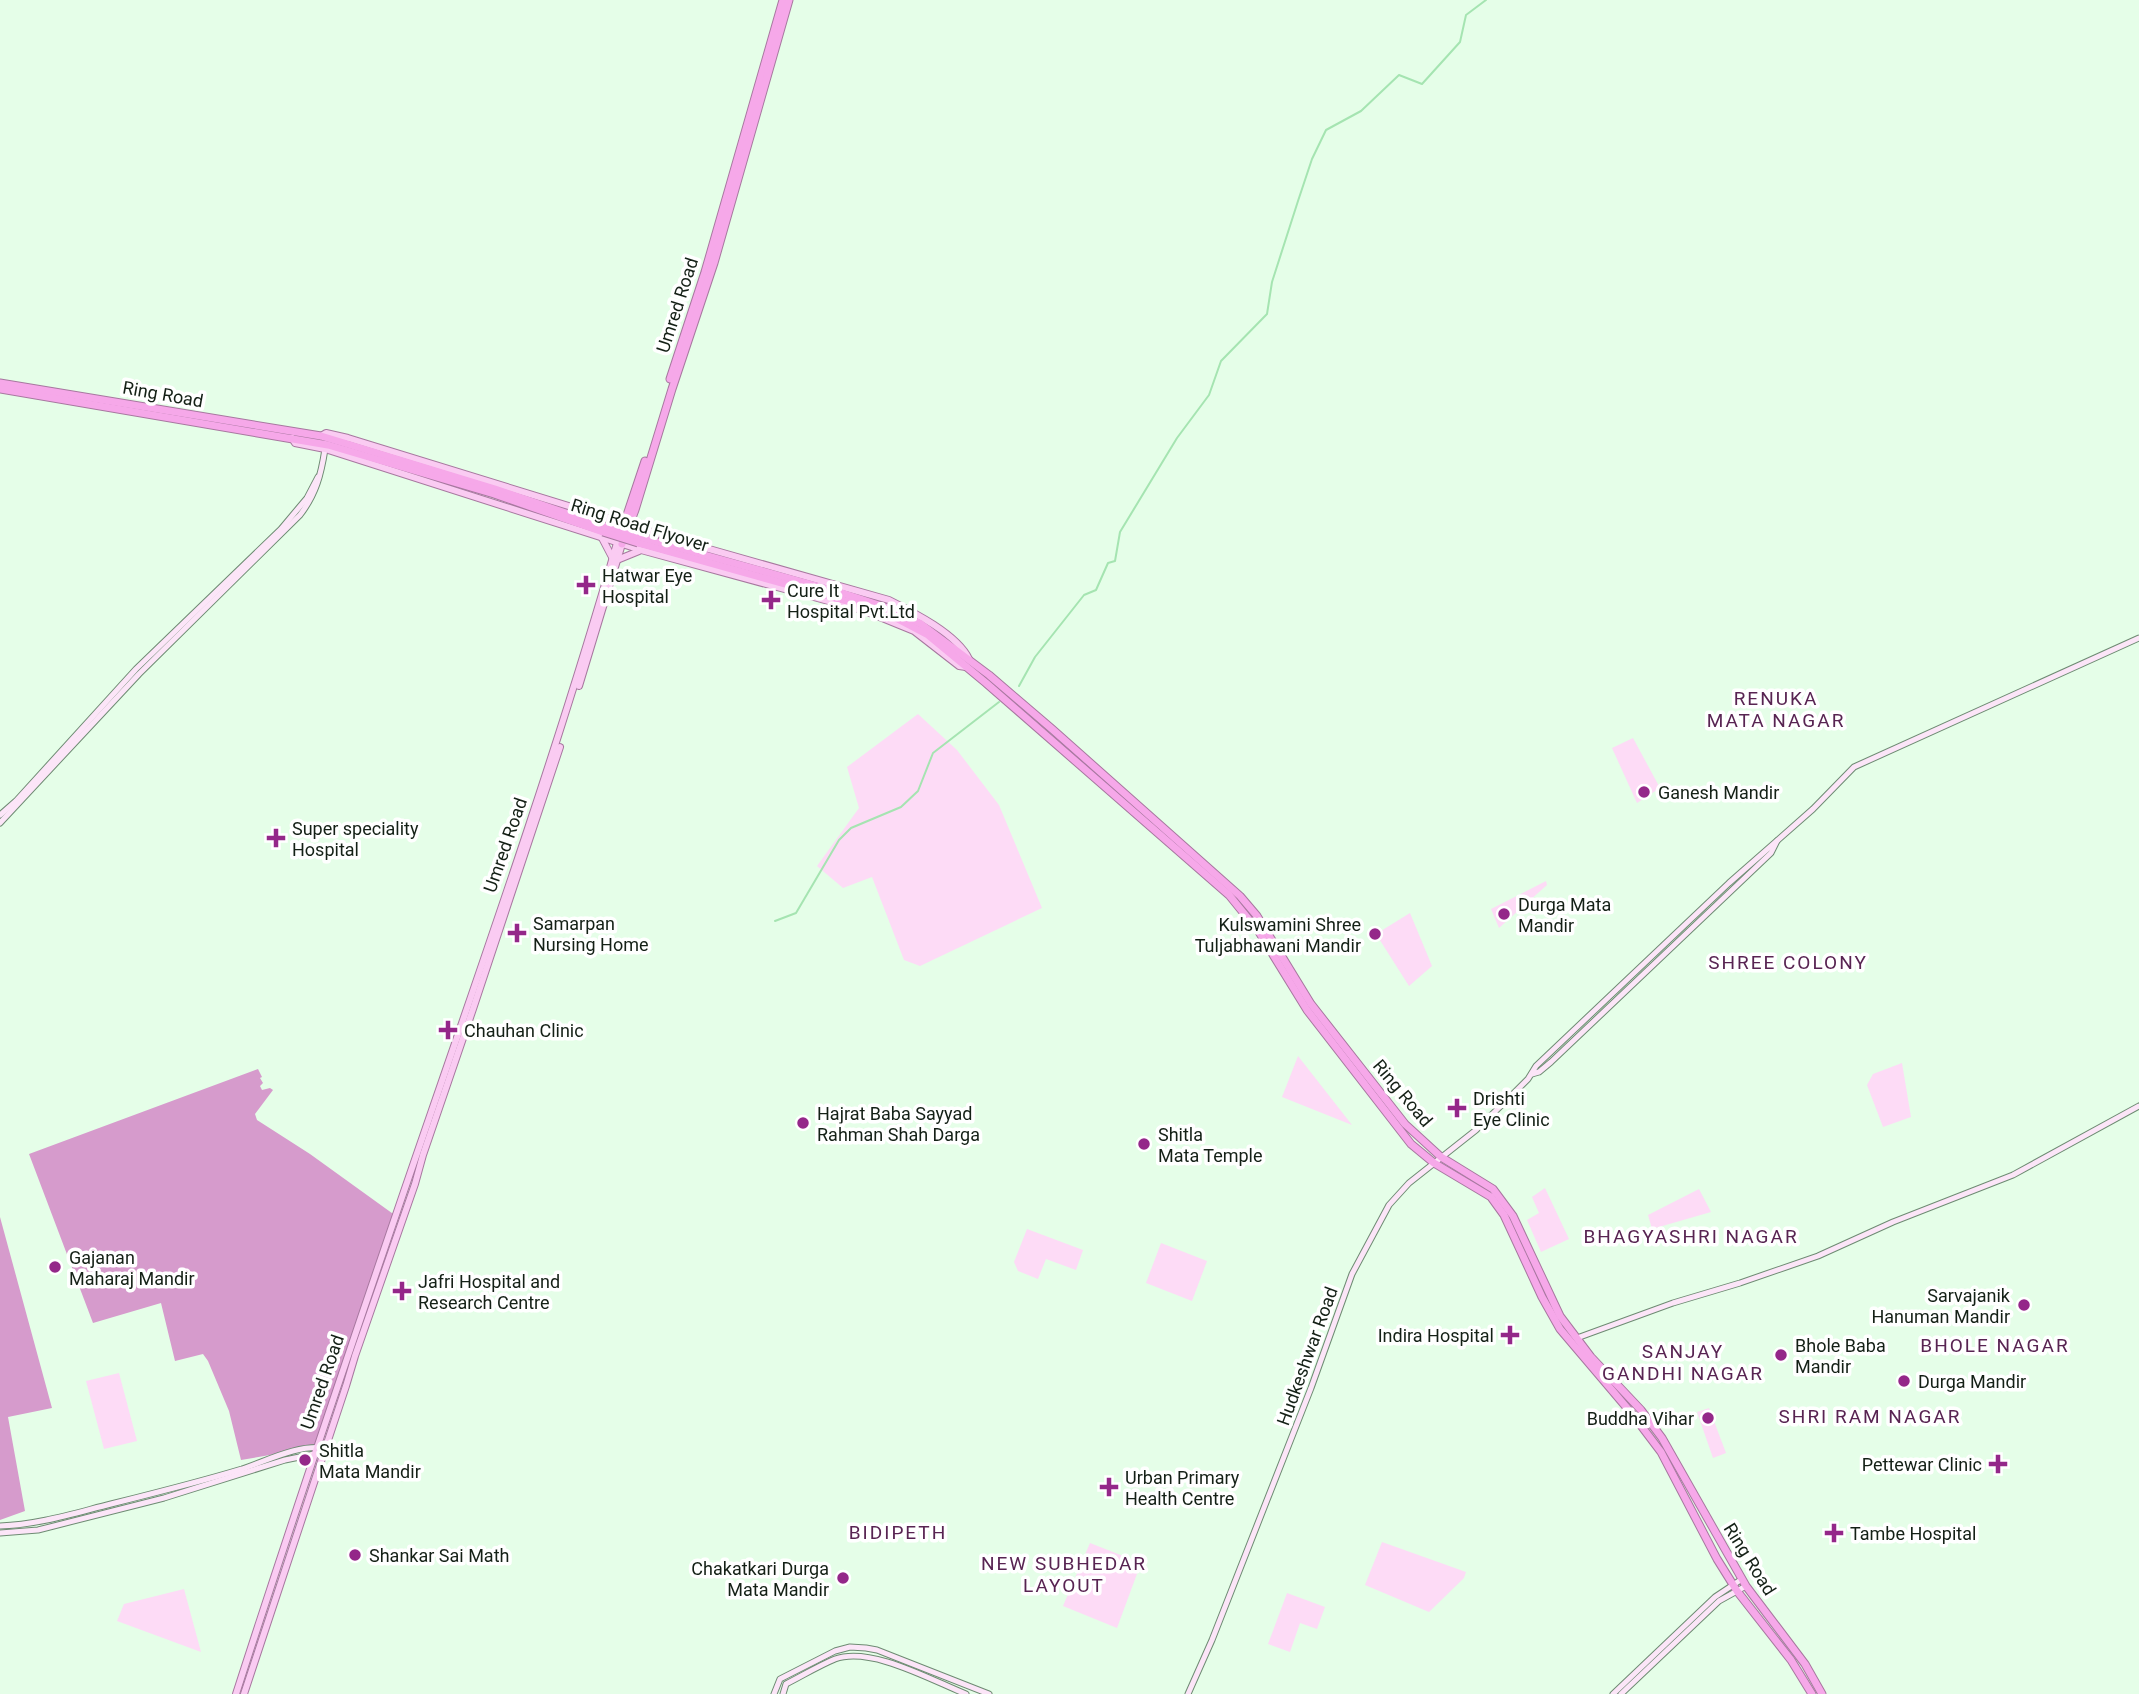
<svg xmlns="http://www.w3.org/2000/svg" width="2139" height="1694" viewBox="0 0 2139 1694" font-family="Roboto,sans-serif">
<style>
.green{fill:#fddbf6}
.forest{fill:#d69bcc}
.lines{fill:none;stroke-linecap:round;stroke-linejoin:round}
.stream{stroke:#a5e4b1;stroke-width:2}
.secondary-casing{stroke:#6e8b73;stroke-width:7}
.primary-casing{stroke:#a7789f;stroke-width:8}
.highway-casing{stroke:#a7789f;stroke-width:9}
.secondary{stroke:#fce5f8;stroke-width:5}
.primary{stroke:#facbf2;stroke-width:6}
.highway{stroke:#f6a8e9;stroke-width:7}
.highway-bridge-casing{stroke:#a7789f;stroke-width:9;stroke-linecap:butt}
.highway-bridge{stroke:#f6a8e9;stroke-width:7}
.poi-dot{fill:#942789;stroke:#fff;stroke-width:2.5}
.labels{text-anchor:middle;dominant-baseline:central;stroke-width:7;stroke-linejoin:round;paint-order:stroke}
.street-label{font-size:18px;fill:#142016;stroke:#fff}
.poi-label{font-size:18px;fill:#142016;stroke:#fff;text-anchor:start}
.neighbourhood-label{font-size:19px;letter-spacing:2px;fill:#582452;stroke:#fff}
</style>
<rect width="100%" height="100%" fill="#e5fee8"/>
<g class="green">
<path d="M 918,714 L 957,750 L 999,805 L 1042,908 L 920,966 L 904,960 L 872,877 L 843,888 L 817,866 L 859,808 L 847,767 Z"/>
<path d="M 1633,738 L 1660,788 L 1637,803 L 1612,748 Z"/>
<path d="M 1546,881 L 1547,885 L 1499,928 L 1491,909 Z"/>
<path d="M 1410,913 L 1432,966 L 1409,986 L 1376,934 Z"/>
<path d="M 1298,1056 L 1352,1125 L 1282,1097 Z"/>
<path d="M 1902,1063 L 1911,1117 L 1883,1127 L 1867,1085 L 1873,1074 Z"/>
<path d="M 1545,1188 L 1569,1239 L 1541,1252 L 1527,1220 L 1539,1213 L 1532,1197 Z"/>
<path d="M 1699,1189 L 1711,1212 L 1652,1229 L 1648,1215 Z"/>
<path d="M 1027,1229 L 1083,1250 L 1076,1270 L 1046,1259 L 1038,1279 L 1018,1271 L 1014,1262 Z"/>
<path d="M 1161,1243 L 1207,1261 L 1192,1301 L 1146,1283 Z"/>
<path d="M 119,1373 L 137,1441 L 104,1449 L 86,1381 Z"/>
<path d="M 1709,1408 L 1726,1453 L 1713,1458 L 1697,1412 Z"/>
<path d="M 1382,1542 L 1466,1572 L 1464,1578 L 1429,1612 L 1365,1585 Z"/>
<path d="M 1090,1543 L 1141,1563 L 1117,1628 L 1063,1606 Z"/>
<path d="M 184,1589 L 201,1652 L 117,1621 L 124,1604 Z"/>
<path d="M 1287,1593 L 1325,1607 L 1317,1629 L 1300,1623 L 1290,1652 L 1268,1644 Z"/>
</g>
<g class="forest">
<path d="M 258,1069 L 262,1077 L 260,1078 L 263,1083 L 260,1086 L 262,1090 L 270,1088 L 273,1090 L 255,1114 L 257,1120 L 310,1154 L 396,1216 L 316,1447 L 241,1460 L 229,1411 L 208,1361 L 203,1354 L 175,1361 L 161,1303 L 93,1323 L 29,1154 Z"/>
<path d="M 0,1217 L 52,1408 L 8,1417 L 25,1511 L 0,1520 Z"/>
</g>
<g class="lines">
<g class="stream">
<path d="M 1019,686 L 1035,657 L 1084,595 L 1096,590 L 1108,563 L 1115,561 L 1120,532 L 1177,438 L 1209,395 L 1221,361 L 1267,314 L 1272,282 L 1298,201 L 1312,159 L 1326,130 L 1361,111 L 1399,75 L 1422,84 L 1460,42 L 1466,15 L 1486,0"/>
<path d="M 775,921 L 796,913 L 839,840 L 851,828 L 901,807 L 918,791 L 933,753 L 999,702"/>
</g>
<g class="secondary-casing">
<g id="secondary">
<path d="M 0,815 L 16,801 L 136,669 L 281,529 L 307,498 L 318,477"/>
<path d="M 0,823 L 139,674 L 300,515 C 316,494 321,475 325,449"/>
<path d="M 1532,1074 L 1539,1072 L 1551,1062 L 1771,853 L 1777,841"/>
<path d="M 1577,1338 L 1673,1303 L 1740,1283 L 1818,1256 L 1893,1222 L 2013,1175 L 2139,1106"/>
<path d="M 0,1526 C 37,1525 75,1513 111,1504 C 155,1493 199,1482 242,1469 C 269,1460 296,1445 325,1448"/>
<path d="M 0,1533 L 38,1530 L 164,1498 L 285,1460 L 314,1454 L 323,1454"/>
<path d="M 774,1694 L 780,1679 L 835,1651 L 850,1647 L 866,1648 L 877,1650 L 989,1694"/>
<path d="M 783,1694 L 786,1684 C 802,1676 818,1666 835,1659 C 871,1646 931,1680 966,1694"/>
<path d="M 1188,1694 L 1212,1640 L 1311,1388 L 1352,1274 L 1389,1205 L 1409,1183 L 1476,1130 L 1512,1095 L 1528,1079 L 1536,1066 L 1729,883 L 1813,809 L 1854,767 L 2139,638"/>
<path d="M 1613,1694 L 1715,1597 L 1742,1579"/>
<path d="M 1621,1694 L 1719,1601 L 1746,1586"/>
</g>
</g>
<g class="primary-casing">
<g id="primary">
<path d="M 321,436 L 326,433 L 348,438 L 695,545 L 889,600 C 913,612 957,634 969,659"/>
<path d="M 292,438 L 295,443 L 325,449 L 641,550 L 865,611 L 914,631 L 959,666 L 966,667"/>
<path d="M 602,538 L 613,559"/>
<path d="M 617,560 L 639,551"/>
<path d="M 579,686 L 622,544"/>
<path d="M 236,1694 C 299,1499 365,1304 432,1110 C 497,922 562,734 617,543"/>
<path d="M 244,1694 L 346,1386 L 355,1356 L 415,1184 L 423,1155 L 473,1009 L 560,747"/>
</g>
</g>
<g class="highway-casing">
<g id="highway">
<path d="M 670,379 L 705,272 L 783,0"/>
<path d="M 0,383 L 321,436 L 495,489 L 604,526"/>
<path d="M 0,389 L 328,445 L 494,494 L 603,532"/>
<path d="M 620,536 L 645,461"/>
<path d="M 639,537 L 842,593 L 888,608 L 921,624 L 989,675 L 1052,729 L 1240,896 L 1257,916 L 1311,1004 L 1405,1124 L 1441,1157 L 1493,1189 L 1513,1216 L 1560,1316 L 1591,1357 L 1641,1410 L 1662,1438 L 1746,1586 L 1805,1664 L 1822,1694"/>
<path d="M 638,543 L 868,607 L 890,615 L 928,635 L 986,683 L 1229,895 L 1259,932 L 1307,1010 L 1411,1144 L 1434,1163 L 1491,1197 L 1504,1215 L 1542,1297 L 1560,1329 L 1633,1415 L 1661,1452 L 1717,1559 L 1737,1591 L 1791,1660 L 1812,1694"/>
<path d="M 622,544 L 635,510 L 672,389 L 714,263 L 789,0"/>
</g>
</g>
<use href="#secondary" class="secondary"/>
<use href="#primary" class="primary"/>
<use href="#highway" class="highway"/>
<g class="highway-bridge-casing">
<g id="highway-bridge">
<path d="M 604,526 L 639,537"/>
<path d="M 603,532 L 638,543"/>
</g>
</g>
<use href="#highway-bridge" class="highway-bridge"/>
</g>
<g class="poi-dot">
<path d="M582.5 574.5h7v7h7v7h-7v7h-7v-7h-7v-7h7z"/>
<path d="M767.5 589.5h7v7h7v7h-7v7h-7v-7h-7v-7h7z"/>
<circle cx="1644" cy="792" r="7"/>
<path d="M272.5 827.5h7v7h7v7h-7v7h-7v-7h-7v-7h7z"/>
<circle cx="1504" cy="914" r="7"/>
<path d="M513.5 922.5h7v7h7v7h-7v7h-7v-7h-7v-7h7z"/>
<circle cx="1375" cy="934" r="7"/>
<path d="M444.5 1019.5h7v7h7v7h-7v7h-7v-7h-7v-7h7z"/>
<path d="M1453.5 1097.5h7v7h7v7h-7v7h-7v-7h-7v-7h7z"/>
<circle cx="803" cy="1123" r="7"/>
<circle cx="1144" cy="1144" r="7"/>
<circle cx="55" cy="1267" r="7"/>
<path d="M398.5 1280.5h7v7h7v7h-7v7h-7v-7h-7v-7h7z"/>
<circle cx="2024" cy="1305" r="7"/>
<path d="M1506.5 1324.5h7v7h7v7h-7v7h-7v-7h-7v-7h7z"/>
<circle cx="1781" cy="1355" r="7"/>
<circle cx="1904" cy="1381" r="7"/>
<circle cx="1708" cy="1418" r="7"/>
<circle cx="305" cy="1460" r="7"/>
<path d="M1994.5 1453.5h7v7h7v7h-7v7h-7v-7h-7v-7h7z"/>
<path d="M1105.5 1476.5h7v7h7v7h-7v7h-7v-7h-7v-7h7z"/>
<path d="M1830.5 1522.5h7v7h7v7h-7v7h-7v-7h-7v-7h7z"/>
<circle cx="355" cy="1555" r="7"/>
<circle cx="843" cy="1578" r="7"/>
</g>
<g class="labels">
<g class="street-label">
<text transform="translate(677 305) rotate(-72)">Umred Road</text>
<text transform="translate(163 394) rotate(10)">Ring Road</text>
<text transform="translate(640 525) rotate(17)">Ring Road Flyover</text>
<text transform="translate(505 845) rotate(-71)">Umred Road</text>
<text transform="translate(1403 1093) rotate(50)">Ring Road</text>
<text transform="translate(1307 1356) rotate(-70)">Hudkeshwar Road</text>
<text transform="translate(322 1382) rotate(-71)">Umred Road</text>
<text transform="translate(1750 1559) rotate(58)">Ring Road</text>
</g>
<g class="poi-label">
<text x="602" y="575">Hatwar Eye<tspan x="602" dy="21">Hospital</tspan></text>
<text x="787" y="590">Cure It<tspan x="787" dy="21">Hospital Pvt.Ltd</tspan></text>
<text x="1658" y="792">Ganesh Mandir</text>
<text x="292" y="828">Super speciality<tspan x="292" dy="21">Hospital</tspan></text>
<text x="1518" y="904">Durga Mata<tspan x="1518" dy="21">Mandir</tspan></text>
<text x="533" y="923">Samarpan<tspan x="533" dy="21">Nursing Home</tspan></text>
<text x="1361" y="924" text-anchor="end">Kulswamini Shree<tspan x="1361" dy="21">Tuljabhawani Mandir</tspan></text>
<text x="464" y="1030">Chauhan Clinic</text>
<text x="1473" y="1098">Drishti<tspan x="1473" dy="21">Eye Clinic</tspan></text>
<text x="817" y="1113">Hajrat Baba Sayyad<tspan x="817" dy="21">Rahman Shah Darga</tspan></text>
<text x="1158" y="1134">Shitla<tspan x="1158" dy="21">Mata Temple</tspan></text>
<text x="69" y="1257">Gajanan<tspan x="69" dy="21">Maharaj Mandir</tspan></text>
<text x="418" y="1281">Jafri Hospital and<tspan x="418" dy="21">Research Centre</tspan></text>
<text x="2010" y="1295" text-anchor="end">Sarvajanik<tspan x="2010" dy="21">Hanuman Mandir</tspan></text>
<text x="1494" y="1335" text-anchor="end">Indira Hospital</text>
<text x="1795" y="1345">Bhole Baba<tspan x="1795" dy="21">Mandir</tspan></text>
<text x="1918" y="1381">Durga Mandir</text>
<text x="1694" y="1418" text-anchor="end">Buddha Vihar</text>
<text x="319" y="1450">Shitla<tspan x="319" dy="21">Mata Mandir</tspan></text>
<text x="1982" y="1464" text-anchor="end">Pettewar Clinic</text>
<text x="1125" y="1477">Urban Primary<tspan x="1125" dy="21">Health Centre</tspan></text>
<text x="1850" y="1533">Tambe Hospital</text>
<text x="369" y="1555">Shankar Sai Math</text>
<text x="829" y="1568" text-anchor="end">Chakatkari Durga<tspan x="829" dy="21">Mata Mandir</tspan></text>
</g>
<g class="neighbourhood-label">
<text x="1776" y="698">RENUKA<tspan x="1776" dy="22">MATA NAGAR</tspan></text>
<text x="1788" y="962">SHREE COLONY</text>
<text x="1691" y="1236">BHAGYASHRI NAGAR</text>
<text x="1995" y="1345">BHOLE NAGAR</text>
<text x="1683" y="1351">SANJAY<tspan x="1683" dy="22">GANDHI NAGAR</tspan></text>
<text x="1870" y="1416">SHRI RAM NAGAR</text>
<text x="898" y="1532">BIDIPETH</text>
<text x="1064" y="1563">NEW SUBHEDAR<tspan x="1064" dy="22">LAYOUT</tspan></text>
</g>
</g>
</svg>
